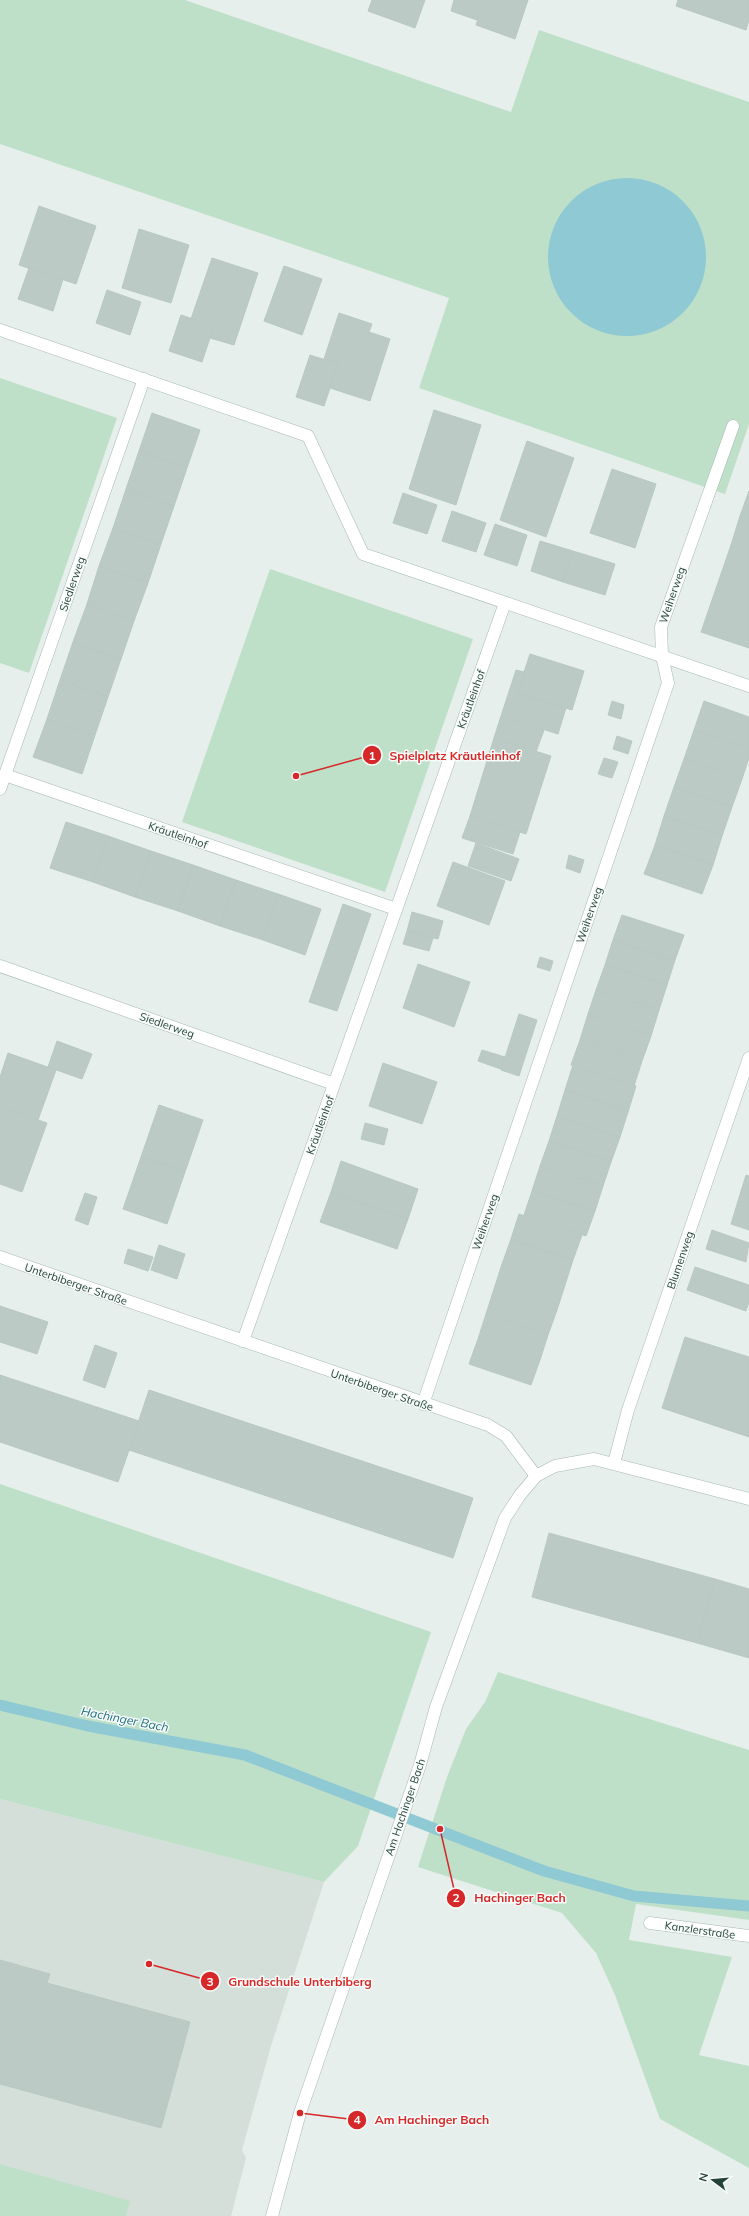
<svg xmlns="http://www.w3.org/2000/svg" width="749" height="2216" viewBox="0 0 749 2216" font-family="Mulish,sans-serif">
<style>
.built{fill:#d4dfda}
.green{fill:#bfe0c8}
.water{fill:#8ec9d4}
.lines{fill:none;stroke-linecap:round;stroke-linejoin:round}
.stream{stroke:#8ec9d4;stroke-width:11}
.building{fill:#bbcac4;stroke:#b8c9c2}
.street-casing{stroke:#a8b8b2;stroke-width:13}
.street{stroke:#fff;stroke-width:12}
.labels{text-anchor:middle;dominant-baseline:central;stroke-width:3;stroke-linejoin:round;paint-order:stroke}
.street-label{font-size:11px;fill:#24423a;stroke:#f7fbf9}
.water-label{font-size:12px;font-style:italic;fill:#1c6f80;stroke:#f7fbf9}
.leader{fill:none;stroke:#d62828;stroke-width:1.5}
.callout-dot{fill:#d62828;stroke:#f7fbf9;stroke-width:1.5}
.mark-label{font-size:12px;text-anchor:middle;font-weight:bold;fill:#fff}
.callout-label{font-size:12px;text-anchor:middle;font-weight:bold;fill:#d62828;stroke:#f7fbf9;stroke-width:3;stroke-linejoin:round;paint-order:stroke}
</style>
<rect width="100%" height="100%" fill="#e6efeb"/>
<path class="built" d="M 0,1799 L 324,1882 L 271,2046 L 242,2150 L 246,2158 L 231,2216 L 0,2216 Z"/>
<g class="green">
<path d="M 0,0 L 185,0 L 511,112 L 539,30 L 749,102 L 749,424 L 725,494 L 419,388 L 449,298 L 0,144 Z"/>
<path d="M 0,378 L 117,418 L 29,673 L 0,663 Z"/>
<path d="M 270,569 L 473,639 L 385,892 L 182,822 Z"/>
<path d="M 0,1484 L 431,1632 L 358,1846 L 324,1882 L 0,1799 Z"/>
<path d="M 498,1672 L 749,1750 L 749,1920 L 636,1904 L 629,1940 L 732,1957 L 699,2055 L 749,2066 L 749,2168 L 660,2119 L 615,1995 L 596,1953 L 562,1913 L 418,1867 L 447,1777 L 466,1729 L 485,1702 Z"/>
<path d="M 0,2164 L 130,2201 L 126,2216 L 0,2216 Z"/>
</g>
<circle class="water" cx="627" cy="257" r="79"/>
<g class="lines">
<path class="stream" d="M 0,1705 L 88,1726 L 245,1755 L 544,1871 L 634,1896 L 749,1906"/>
</g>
<g class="building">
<path d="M 372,0 L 425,0 L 415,28 L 368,11 Z"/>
<path d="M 454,0 L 484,0 L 477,20 L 451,11 Z"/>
<path d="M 484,0 L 528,0 L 515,39 L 476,25 Z"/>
<path d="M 678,0 L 749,0 L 749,20 L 746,30 L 676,6 Z"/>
<path d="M 39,206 L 96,226 L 76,284 L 19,265 Z"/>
<path d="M 139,229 L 189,245 L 171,303 L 122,288 Z"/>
<path d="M 212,258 L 258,273 L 234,345 L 210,338 L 214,326 L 191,319 Z"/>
<path d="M 284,266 L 322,279 L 302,335 L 264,321 Z"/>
<path d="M 29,268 L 63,279 L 53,311 L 18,299 Z"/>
<path d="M 107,290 L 141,302 L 130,335 L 96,323 Z"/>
<path d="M 339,313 L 372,324 L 369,332 L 390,339 L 370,401 L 330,388 L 338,364 L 324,359 Z"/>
<path d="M 181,315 L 214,326 L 202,362 L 169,351 Z"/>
<path d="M 310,355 L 338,364 L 324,406 L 296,397 Z"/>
<path d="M 434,410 L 481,425 L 456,505 L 409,489 Z"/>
<path d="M 152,413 L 200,430 L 187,468 L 139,451 Z"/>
<path d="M 527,441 L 574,458 L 546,537 L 500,520 Z"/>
<path d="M 139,451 L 187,468 L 174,506 L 126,489 Z"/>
<path d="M 612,469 L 656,484 L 635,548 L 590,533 Z"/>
<path d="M 126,489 L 174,506 L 161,544 L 113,528 Z"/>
<path d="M 749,491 L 749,519 L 740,516 Z"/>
<path d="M 403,493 L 437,505 L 427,534 L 393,523 Z"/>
<path d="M 452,511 L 486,523 L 476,552 L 442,541 Z"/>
<path d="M 740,516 L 749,519 L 749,552 L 731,545 Z"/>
<path d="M 495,524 L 527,535 L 517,566 L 484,555 Z"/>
<path d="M 113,528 L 161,544 L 148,583 L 99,566 Z"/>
<path d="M 540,541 L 573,551 L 563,582 L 531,571 Z"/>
<path d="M 731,545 L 749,552 L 749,584 L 721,574 Z"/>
<path d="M 573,551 L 615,564 L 605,595 L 563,582 Z"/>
<path d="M 99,566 L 148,583 L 134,621 L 87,604 Z"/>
<path d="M 721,574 L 749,584 L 749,616 L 711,603 Z"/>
<path d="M 711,603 L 749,616 L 749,648 L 701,632 Z"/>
<path d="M 87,604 L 134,621 L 121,659 L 73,642 Z"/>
<path d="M 73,642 L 121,659 L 108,697 L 60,680 Z"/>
<path d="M 530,654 L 584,671 L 572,710 L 517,693 Z"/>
<path d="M 516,670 L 524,672 L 517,693 L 566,708 L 558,734 L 501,716 Z"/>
<path d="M 60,680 L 108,697 L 95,735 L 47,719 Z"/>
<path d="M 612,701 L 624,705 L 621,719 L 608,715 Z"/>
<path d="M 704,701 L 749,717 L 749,749 L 694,730 Z"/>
<path d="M 501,716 L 544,730 L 536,752 L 494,738 Z"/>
<path d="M 47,719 L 95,735 L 82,774 L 33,757 Z"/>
<path d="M 694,730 L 749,749 L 749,758 L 742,779 L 684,759 Z"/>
<path d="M 617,736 L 632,741 L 628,754 L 613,749 Z"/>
<path d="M 494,738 L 551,756 L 526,834 L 470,816 Z"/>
<path d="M 604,758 L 618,762 L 612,778 L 598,774 Z"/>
<path d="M 684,759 L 742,779 L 732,807 L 674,787 Z"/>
<path d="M 674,787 L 732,807 L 722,836 L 664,816 Z"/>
<path d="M 470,816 L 520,832 L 513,854 L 462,838 Z"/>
<path d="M 664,816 L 722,836 L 713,865 L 655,845 Z"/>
<path d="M 66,822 L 108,836 L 93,882 L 50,868 Z"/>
<path d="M 108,836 L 151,851 L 135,897 L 93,882 Z"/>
<path d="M 476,843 L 519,859 L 511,881 L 468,866 Z"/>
<path d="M 655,845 L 713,865 L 702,894 L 644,874 Z"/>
<path d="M 151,851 L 193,865 L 178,911 L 135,897 Z"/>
<path d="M 569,855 L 584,860 L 580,873 L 566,868 Z"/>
<path d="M 453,862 L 505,881 L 489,925 L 437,906 Z"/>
<path d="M 193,865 L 236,880 L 220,926 L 178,911 Z"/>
<path d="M 236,880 L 278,894 L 263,940 L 220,926 Z"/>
<path d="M 278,894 L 321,909 L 305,955 L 263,940 Z"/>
<path d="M 343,904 L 371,914 L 337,1011 L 309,1002 Z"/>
<path d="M 412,912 L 443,921 L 438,939 L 407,931 Z"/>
<path d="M 622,915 L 684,935 L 675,960 L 613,940 Z"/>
<path d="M 407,931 L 433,938 L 429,951 L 403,944 Z"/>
<path d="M 613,940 L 675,960 L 667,985 L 605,965 Z"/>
<path d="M 540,957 L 553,961 L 550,971 L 537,967 Z"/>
<path d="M 418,964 L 470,982 L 454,1027 L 403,1008 Z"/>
<path d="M 605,965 L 667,985 L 659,1010 L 596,990 Z"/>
<path d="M 596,990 L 659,1010 L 651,1036 L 588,1014 Z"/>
<path d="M 519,1014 L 537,1020 L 519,1076 L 501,1070 Z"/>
<path d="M 588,1014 L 651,1036 L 642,1061 L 580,1040 Z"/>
<path d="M 580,1040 L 642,1061 L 634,1086 L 571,1065 Z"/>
<path d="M 57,1041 L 92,1054 L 82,1079 L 48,1067 Z"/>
<path d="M 482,1050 L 505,1057 L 501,1069 L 478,1061 Z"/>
<path d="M 8,1053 L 56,1070 L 38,1120 L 0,1107 L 0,1077 Z"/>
<path d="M 383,1063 L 437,1082 L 422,1124 L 369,1106 Z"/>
<path d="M 573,1065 L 636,1086 L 628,1112 L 565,1090 Z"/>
<path d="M 565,1090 L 628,1112 L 620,1137 L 557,1116 Z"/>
<path d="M 159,1105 L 203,1120 L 185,1172 L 141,1157 Z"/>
<path d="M 0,1107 L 47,1123 L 22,1192 L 0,1184 Z"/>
<path d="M 557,1116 L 620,1137 L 611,1162 L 549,1141 Z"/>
<path d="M 365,1123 L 388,1129 L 384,1145 L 361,1139 Z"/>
<path d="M 549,1141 L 611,1162 L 603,1186 L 540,1166 Z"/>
<path d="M 141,1157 L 185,1172 L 167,1224 L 123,1209 Z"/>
<path d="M 341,1161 L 418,1189 L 408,1219 L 331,1192 Z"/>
<path d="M 540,1166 L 603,1186 L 595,1211 L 532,1191 Z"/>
<path d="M 746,1175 L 749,1176 L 749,1204 L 738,1201 Z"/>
<path d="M 532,1191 L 595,1211 L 586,1236 L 524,1215 Z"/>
<path d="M 331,1192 L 408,1219 L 397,1249 L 320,1222 Z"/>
<path d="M 85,1193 L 97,1197 L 88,1225 L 75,1220 Z"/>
<path d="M 738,1201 L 749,1204 L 749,1230 L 731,1224 Z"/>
<path d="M 519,1214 L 582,1235 L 573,1260 L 511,1239 Z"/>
<path d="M 712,1230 L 749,1243 L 746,1262 L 706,1249 Z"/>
<path d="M 511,1239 L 573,1260 L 565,1285 L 502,1264 Z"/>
<path d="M 159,1245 L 185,1254 L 177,1279 L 151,1270 Z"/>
<path d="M 128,1249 L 153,1257 L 148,1271 L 124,1263 Z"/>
<path d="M 502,1264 L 565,1285 L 557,1310 L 494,1289 Z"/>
<path d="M 695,1267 L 749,1285 L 749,1302 L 746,1311 L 687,1290 Z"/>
<path d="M 494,1289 L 557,1310 L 548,1335 L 486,1314 Z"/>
<path d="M 0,1306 L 48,1322 L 37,1354 L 0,1342 Z"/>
<path d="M 486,1314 L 548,1335 L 540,1360 L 478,1339 Z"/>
<path d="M 685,1337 L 749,1357 L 749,1437 L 662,1408 Z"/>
<path d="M 478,1339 L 540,1360 L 531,1385 L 469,1364 Z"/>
<path d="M 95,1345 L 117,1353 L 105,1388 L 83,1380 Z"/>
<path d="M 0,1375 L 139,1421 L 118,1482 L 0,1442 Z"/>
<path d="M 149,1390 L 473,1498 L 453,1558 L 129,1450 Z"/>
<path d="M 549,1533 L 715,1579 L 697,1643 L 532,1597 Z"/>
<path d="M 715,1579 L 749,1589 L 749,1658 L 697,1643 Z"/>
<path d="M 0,1960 L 50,1974 L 47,1983 L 190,2022 L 161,2128 L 0,2084 Z"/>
</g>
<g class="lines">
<g class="street-casing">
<g id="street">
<path d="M 0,330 L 308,436 L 363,554 L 749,686"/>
<path d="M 5,775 L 396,909"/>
<path d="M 0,789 L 144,379"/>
<path d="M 0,966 L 334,1084"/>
<path d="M 0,1257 L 488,1425 L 506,1436 L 536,1476"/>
<path d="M 243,1341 L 505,603"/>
<path d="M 423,1404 L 668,683 L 662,656 L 661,627 L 733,426"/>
<path d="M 614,1463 L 628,1410 L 749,1058"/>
<path d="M 650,1923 L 749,1936"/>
<path d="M 272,2216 L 300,2113 L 420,1765 L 436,1707 L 505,1518 L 520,1495 L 536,1476 L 555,1466 L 594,1459 L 749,1499"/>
</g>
</g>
<use href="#street" class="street"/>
</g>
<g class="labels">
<g class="street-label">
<text transform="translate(72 584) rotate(-71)">Siedlerweg</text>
<text transform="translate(672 595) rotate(-71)">Weiherweg</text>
<text transform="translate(471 699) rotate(-70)">Kräutleinhof</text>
<text transform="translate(178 835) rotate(19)">Kräutleinhof</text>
<text transform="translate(589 915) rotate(-71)">Weiherweg</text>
<text transform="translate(167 1025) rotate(19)">Siedlerweg</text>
<text transform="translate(320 1125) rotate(-70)">Kräutleinhof</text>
<text transform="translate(485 1222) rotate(-71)">Weiherweg</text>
<text transform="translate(680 1260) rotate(-71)">Blumenweg</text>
<text transform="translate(76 1284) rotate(19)">Unterbiberger Straße</text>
<text transform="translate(382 1390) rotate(19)">Unterbiberger Straße</text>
<text transform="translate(405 1807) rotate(-71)">Am Hachinger Bach</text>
<text transform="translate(700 1930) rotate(8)">Kanzlerstraße</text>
</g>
<g class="water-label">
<text transform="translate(125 1719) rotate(11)">Hachinger Bach</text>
</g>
</g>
<path class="leader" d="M296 776L372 755M440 1829L456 1898M149 1964L210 1981M300 2113L357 2120"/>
<g class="callout-dot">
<circle cx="296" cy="776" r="4"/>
<circle cx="440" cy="1829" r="4"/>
<circle cx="149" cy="1964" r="4"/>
<circle cx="300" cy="2113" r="4"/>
<circle cx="372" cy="755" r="10"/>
<circle cx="456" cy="1898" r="10"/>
<circle cx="210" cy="1981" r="10"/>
<circle cx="357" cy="2120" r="10"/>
</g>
<g class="mark-label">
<text x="372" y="760">1</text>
<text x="456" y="1902">2</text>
<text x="210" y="1986">3</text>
<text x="357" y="2124">4</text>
</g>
<g class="callout-label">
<text x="455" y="760">Spielplatz Kräutleinhof</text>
<text x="520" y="1902">Hachinger Bach</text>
<text x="300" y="1986">Grundschule Unterbiberg</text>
<text x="432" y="2124">Am Hachinger Bach</text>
</g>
<g transform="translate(713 2180) rotate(286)" stroke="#f7fbf9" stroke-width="3" paint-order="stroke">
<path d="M0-3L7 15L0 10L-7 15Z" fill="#24423a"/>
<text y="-6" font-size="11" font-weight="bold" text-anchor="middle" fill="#24423a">N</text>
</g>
</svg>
